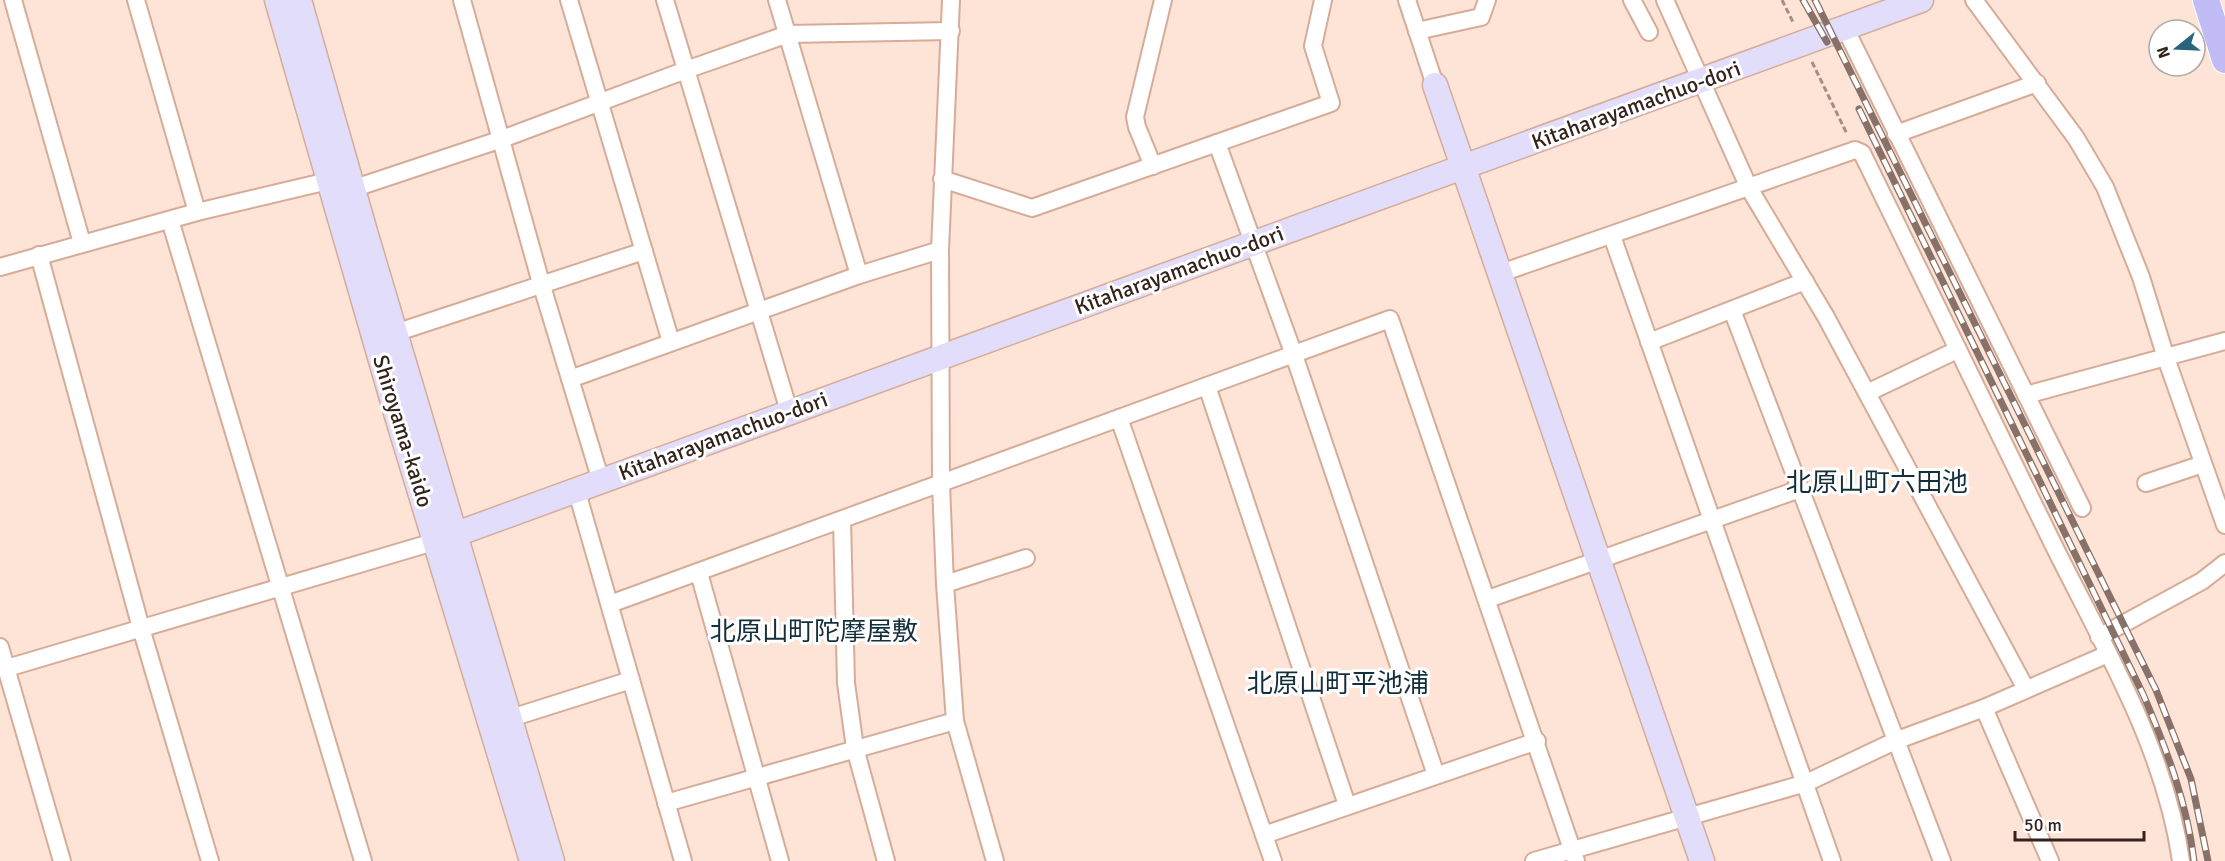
<svg xmlns="http://www.w3.org/2000/svg" width="2225" height="861" viewBox="0 0 2225 861" font-family="Signika,'Noto Sans JP',sans-serif">
<style>
.lines{fill:none;stroke-linecap:round;stroke-linejoin:round}
.street-casing{stroke:#d6ac98;stroke-width:20}
.secondary-casing{stroke:#d6ac98;stroke-width:27}
.primary-casing{stroke:#fff;stroke-width:28}
.path{stroke:#a48e84;stroke-width:3;stroke-dasharray:6 3;stroke-linecap:butt}
.street{stroke:#fff;stroke-width:16}
.secondary{stroke:#e1ddfa;stroke-width:24}
.primary{stroke:#c2bcf6;stroke-width:26}
.rail-casing{stroke:#877168;stroke-width:7}
.rail{stroke:#fff;stroke-width:4.5;stroke-dasharray:14;stroke-linecap:butt}
.labels{text-anchor:middle;dominant-baseline:central;stroke-width:6;stroke-linejoin:round;paint-order:stroke}
.street-label{font-size:22px;fill:#34231c;stroke:#fff}
.quarter-label{font-size:26px;fill:#132f3b;stroke:#fff}
</style>
<rect width="100%" height="100%" fill="#fee3d7"/>
<g class="lines">
<g class="street-casing">
<g id="street">
<path d="M 13,0 L 82,243"/>
<path d="M 136,0 L 197,212"/>
<path d="M 462,0 L 541,283 L 601,481"/>
<path d="M 569,0 L 671,342"/>
<path d="M 665,0 L 789,411"/>
<path d="M 777,0 L 859,275"/>
<path d="M 951,0 L 940,250 L 941,484 L 945,584 L 955,721 L 995,861"/>
<path d="M 1407,0 L 1435,85"/>
<path d="M 1632,0 L 1649,32"/>
<path d="M 1665,0 L 1749,188 L 1826,317 L 2026,689"/>
<path d="M 1974,0 L 2076,138 L 2105,187 L 2141,277 L 2166,358 L 2225,525"/>
<path d="M 1845,28 L 2082,508"/>
<path d="M 1417,31 L 1481,17 L 1487,0"/>
<path d="M 1896,134 L 2037,83"/>
<path d="M 1217,143 L 1294,355 L 1436,775"/>
<path d="M 1153,166 L 1137,127 L 1135,117 L 1163,0"/>
<path d="M 942,179 L 1032,208 L 1331,103 L 1313,46 L 1323,0"/>
<path d="M 352,189 L 502,139 L 686,70 L 788,34 L 951,31"/>
<path d="M 170,220 L 363,861"/>
<path d="M 1612,236 L 1832,861"/>
<path d="M 39,255 L 141,628 L 210,861"/>
<path d="M 0,267 L 197,212 L 328,181"/>
<path d="M 1501,273 L 1855,150 L 1862,153 C 1925,284 1989,414 2053,544 C 2103,645 2165,748 2181,861"/>
<path d="M 1732,310 L 1942,861"/>
<path d="M 395,333 L 644,251"/>
<path d="M 1649,342 L 1805,281"/>
<path d="M 570,379 L 859,275 L 940,250"/>
<path d="M 1207,386 L 1347,805"/>
<path d="M 1867,393 L 1957,350"/>
<path d="M 2026,395 L 2225,341"/>
<path d="M 1119,418 L 1273,861"/>
<path d="M 2146,483 L 2203,464"/>
<path d="M 577,492 L 683,861"/>
<path d="M 842,520 L 846,683 L 855,748 L 886,861"/>
<path d="M 699,573 L 780,861"/>
<path d="M 945,584 L 1026,558"/>
<path d="M 1488,599 L 1800,489"/>
<path d="M 610,604 L 1390,319 L 1576,861"/>
<path d="M 2099,637 L 2202,581 L 2225,563"/>
<path d="M 0,647 L 62,861"/>
<path d="M 7,668 L 437,541"/>
<path d="M 1984,708 L 2050,861"/>
<path d="M 511,718 L 631,680"/>
<path d="M 666,803 L 955,721"/>
<path d="M 1264,835 L 1537,741"/>
<path d="M 1534,861 L 1806,783 L 1895,741 L 1984,708 L 2108,654"/>
</g>
</g>
<g class="secondary-casing">
<g id="secondary">
<path d="M 277,0 L 397,416 L 532,861"/>
<path d="M 299,0 L 366,235 L 552,861"/>
<path d="M 1435,85 L 1702,861"/>
<path d="M 437,541 L 1921,0"/>
</g>
</g>
<g class="primary-casing">
<path id="primary" d="M 2206,0 L 2225,60"/>
</g>
<g class="path">
<path d="M 1782,0 L 1794,24"/>
<path d="M 1812,62 L 1847,134"/>
</g>
<use href="#street" class="street"/>
<use href="#secondary" class="secondary"/>
<use href="#primary" class="primary"/>
<g class="rail-casing">
<g id="rail">
<path d="M 1803,0 L 1827,42"/>
<path d="M 1815,0 L 2156,690 L 2191,779 L 2208,861"/>
<path d="M 1859,109 L 2143,694 C 2166,748 2187,802 2194,861"/>
</g>
</g>
<use href="#rail" class="rail"/>
</g>
<g class="labels">
<g class="street-label">
<text transform="translate(1636 105) rotate(-20)">Kitaharayamachuo-dori</text>
<text transform="translate(1179 270) rotate(-20)">Kitaharayamachuo-dori</text>
<text transform="translate(403 431) rotate(73)">Shiroyama-kaido</text>
<text transform="translate(723 436) rotate(-20)">Kitaharayamachuo-dori</text>
</g>
<g class="quarter-label">
<text x="1877" y="483">北原山町六田池</text>
<text x="814" y="632">北原山町陀摩屋敷</text>
<text x="1338" y="684">北原山町平池浦</text>
</g>
</g>
<g transform="translate(2177 48) rotate(252)"><circle r="28" fill="#ffffff" stroke="#aea7a4" stroke-width="1.5"/>
<path d="M0-4.5L10 22L0 15L-10 22Z" fill="#28647b"/>
<text y="-9" font-size="16" font-weight="bold" text-anchor="middle" fill="#34231c">N</text>
</g>
<path d="M2015 831v9h129v-9" fill="none" stroke="#34231c" stroke-width="3"/>
<text x="2024" y="831" font-size="18" fill="#34231c" stroke="#ffffff" stroke-width="4.5" paint-order="stroke">50 m</text>
</svg>
